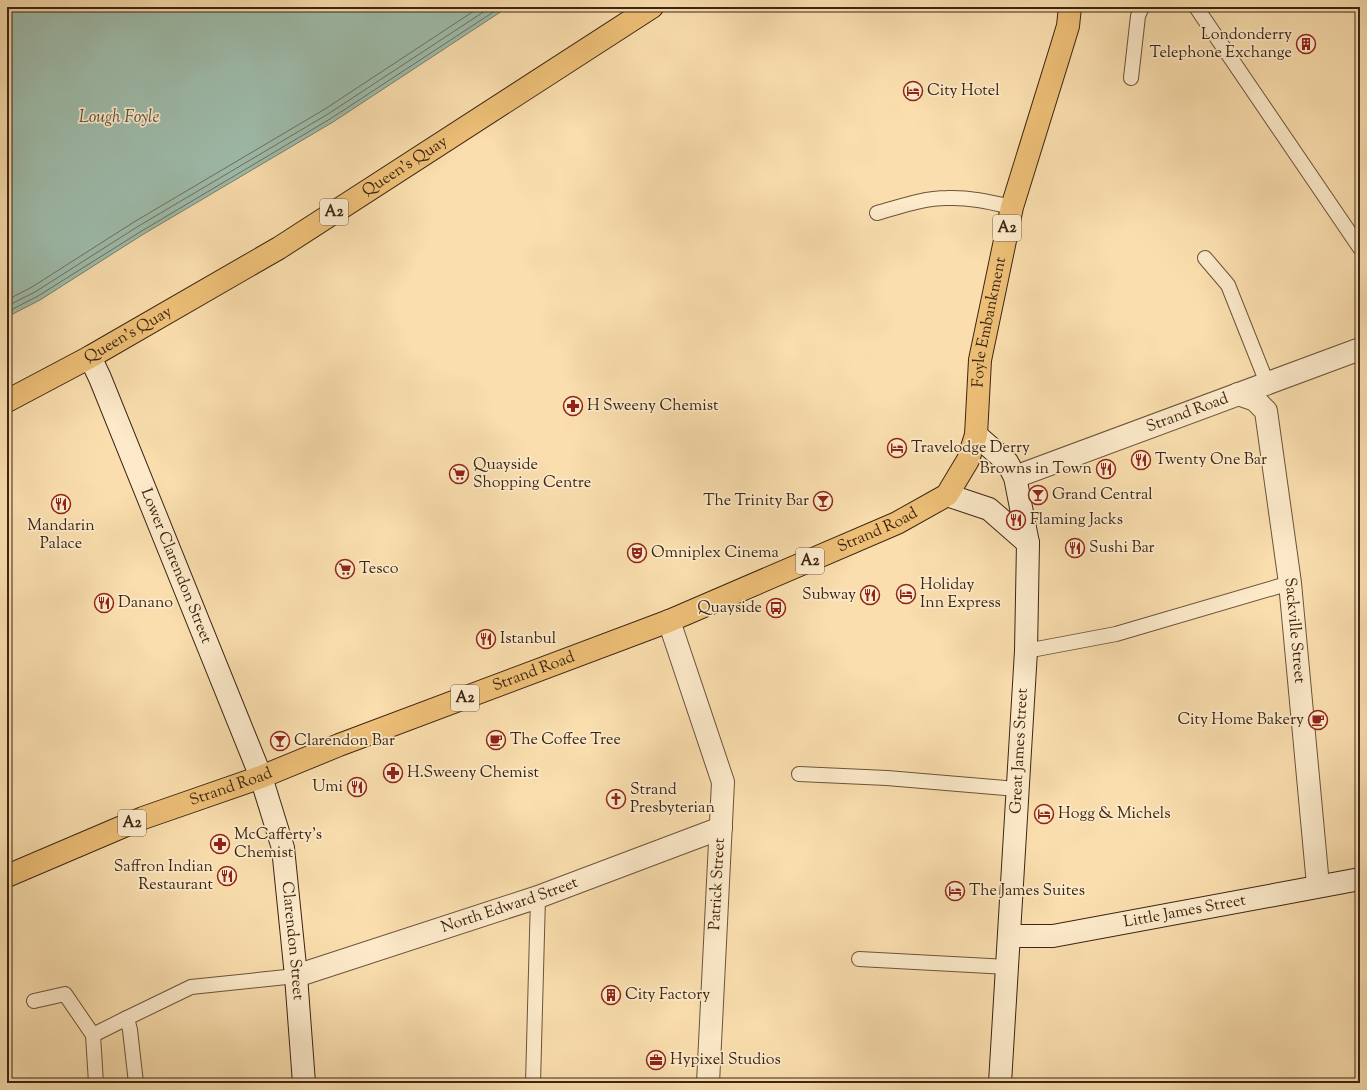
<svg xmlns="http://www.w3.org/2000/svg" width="1367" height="1090" viewBox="0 0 1367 1090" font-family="'Sorts Mill Goudy',serif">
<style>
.water{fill:#9ebcab;stroke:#77806e}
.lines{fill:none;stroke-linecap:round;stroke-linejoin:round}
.shore{stroke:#6d705f;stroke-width:1}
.service-casing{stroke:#6c533a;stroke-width:16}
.minor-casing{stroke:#6c533a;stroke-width:24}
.secondary-casing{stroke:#3c2513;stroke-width:24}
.primary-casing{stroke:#3c2513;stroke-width:24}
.trunk-casing{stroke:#3c2513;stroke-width:24}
.service{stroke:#fceaca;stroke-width:14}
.minor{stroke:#fceaca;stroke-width:22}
.secondary{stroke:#fceaca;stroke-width:22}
.primary{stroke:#edbf77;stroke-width:22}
.trunk{stroke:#edbf77;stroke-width:22}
.labels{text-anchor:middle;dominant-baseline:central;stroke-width:3.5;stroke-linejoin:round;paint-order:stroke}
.shield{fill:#fceaca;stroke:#76604a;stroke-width:1}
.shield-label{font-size:15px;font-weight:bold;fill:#3c2513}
.poi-label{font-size:16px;fill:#3c2513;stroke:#fceaca;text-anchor:start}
.street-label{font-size:16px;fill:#3c2513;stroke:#fceaca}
.water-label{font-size:17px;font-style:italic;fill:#595241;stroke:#fceaca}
</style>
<rect width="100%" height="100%" fill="#fadeae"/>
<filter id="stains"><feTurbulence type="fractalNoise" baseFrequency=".005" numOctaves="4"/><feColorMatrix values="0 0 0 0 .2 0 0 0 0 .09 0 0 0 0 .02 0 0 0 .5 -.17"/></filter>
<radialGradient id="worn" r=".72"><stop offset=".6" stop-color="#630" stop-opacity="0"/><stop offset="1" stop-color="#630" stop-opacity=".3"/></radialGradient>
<path class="water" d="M 7,7 L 508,7 L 333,122 L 142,235 L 40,300 L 7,317 Z"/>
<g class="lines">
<g class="shore">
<path d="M 7,300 L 32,287 L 134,222 L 325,109 L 480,7"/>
<path d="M 7,306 L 35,292 L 137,227 L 328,114 L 491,7"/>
<path d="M 7,312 L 38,296 L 140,232 L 330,119 L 501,7"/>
</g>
<g class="service-casing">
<g id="service">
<path d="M 1196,7 L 1360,248"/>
<path d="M 1131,78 L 1138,16 L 1142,7"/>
<path d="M 877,213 C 899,207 923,198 947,198 C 969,197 990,202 1012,207"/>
<path d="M 1205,258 L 1228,285 L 1267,383"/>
<path d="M 1026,651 L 1116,634 L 1290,583"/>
<path d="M 799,774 L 887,778 L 1017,789"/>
<path d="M 859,959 L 1008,967"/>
<path d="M 34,1001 L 65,994 L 93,1035 L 127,1018"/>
<path d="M 93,1035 L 96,1083"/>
<path d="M 136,1083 L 130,1030 L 127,1018 L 191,987 L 296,976"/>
<path d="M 533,1083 L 538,897"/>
</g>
</g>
<g class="minor-casing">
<g id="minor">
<path id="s1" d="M 1238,394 L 1255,400 L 1266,411 L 1290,583 L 1318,885"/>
<path id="s2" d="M 1015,477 L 1360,349"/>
<path d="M 669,621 L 723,782 L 708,1083"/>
<path id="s3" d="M 296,976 L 538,897 L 721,828"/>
</g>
</g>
<g class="secondary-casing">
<g id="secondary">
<path id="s4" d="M 90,357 L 100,378 L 261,777 L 283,848 L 296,976 L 304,1083"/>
<path d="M 976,435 L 1007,462 L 1015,477 L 1028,543 L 1026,651 L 1000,1083"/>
<path d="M 947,495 L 989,509 L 1028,543"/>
<path id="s5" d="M 1009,936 L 1053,936 L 1360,879"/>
</g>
</g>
<g class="primary-casing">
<g id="primary">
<path id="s6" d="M 7,876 L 143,818 L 261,777 L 339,745 L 669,621 L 897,523 L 947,495 L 968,460 L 976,435 L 980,360 L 1012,207 L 1061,49 L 1068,26 L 1070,7"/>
</g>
</g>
<g class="trunk-casing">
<g id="trunk">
<path id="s7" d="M 7,401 L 90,357 L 279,248 L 652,7"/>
</g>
</g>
<use href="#service" class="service"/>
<use href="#minor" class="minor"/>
<use href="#secondary" class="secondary"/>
<use href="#primary" class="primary"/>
<use href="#trunk" class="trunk"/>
</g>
<defs>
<g id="building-ring" transform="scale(1)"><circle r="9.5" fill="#fceaca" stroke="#8f2418" stroke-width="1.5"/><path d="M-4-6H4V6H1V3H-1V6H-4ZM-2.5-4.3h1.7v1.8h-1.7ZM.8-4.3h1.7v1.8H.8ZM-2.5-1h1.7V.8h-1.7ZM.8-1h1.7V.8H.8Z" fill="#8f2418"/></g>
<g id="hotel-ring" transform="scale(1)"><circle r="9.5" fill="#fceaca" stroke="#8f2418" stroke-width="1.5"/><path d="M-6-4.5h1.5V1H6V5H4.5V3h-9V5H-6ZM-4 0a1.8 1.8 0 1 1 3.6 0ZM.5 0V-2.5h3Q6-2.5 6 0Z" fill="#8f2418"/></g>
<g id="pharmacy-ring" transform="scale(1)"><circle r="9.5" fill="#fceaca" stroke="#8f2418" stroke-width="1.5"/><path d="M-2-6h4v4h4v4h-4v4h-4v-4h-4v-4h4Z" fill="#8f2418"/></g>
<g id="restaurant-ring" transform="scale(1)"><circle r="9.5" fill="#fceaca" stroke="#8f2418" stroke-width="1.5"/><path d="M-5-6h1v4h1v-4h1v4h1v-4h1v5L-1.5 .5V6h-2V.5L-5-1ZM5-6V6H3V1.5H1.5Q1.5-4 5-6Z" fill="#8f2418"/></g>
<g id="supermarket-ring" transform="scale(1)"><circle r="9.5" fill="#fceaca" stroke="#8f2418" stroke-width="1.5"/><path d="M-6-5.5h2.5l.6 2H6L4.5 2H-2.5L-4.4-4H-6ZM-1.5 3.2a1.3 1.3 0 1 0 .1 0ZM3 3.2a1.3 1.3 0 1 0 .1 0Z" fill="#8f2418"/></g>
<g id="bar-ring" transform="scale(1)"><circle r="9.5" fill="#fceaca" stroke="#8f2418" stroke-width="1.5"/><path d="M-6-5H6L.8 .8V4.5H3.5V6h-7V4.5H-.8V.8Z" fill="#8f2418"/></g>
<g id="theatre-ring" transform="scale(1)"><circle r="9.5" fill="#fceaca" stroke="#8f2418" stroke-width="1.5"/><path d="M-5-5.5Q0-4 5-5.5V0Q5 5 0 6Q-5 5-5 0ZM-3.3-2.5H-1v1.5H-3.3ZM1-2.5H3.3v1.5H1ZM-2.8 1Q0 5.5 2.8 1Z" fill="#8f2418"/></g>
<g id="bus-ring" transform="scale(1)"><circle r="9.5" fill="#fceaca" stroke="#8f2418" stroke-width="1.5"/><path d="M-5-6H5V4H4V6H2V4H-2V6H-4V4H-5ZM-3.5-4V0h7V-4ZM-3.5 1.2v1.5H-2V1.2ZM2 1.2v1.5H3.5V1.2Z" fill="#8f2418"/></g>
<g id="cafe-ring" transform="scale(1)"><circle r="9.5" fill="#fceaca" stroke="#8f2418" stroke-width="1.5"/><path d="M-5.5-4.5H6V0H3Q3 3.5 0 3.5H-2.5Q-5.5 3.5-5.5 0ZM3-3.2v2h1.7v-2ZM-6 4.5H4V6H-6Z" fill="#8f2418"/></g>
<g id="church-ring" transform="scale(1)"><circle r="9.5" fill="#fceaca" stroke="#8f2418" stroke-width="1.5"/><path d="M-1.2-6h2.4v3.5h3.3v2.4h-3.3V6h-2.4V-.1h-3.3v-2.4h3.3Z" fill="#8f2418"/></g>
<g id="office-ring" transform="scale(1)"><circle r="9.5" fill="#fceaca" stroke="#8f2418" stroke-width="1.5"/><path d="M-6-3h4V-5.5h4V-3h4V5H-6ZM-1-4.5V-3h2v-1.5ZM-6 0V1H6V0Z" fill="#8f2418"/></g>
</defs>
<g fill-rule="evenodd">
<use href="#building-ring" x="1306" y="44"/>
<use href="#hotel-ring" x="913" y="91"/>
<use href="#pharmacy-ring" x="573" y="406"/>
<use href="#hotel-ring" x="897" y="448"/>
<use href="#restaurant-ring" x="1141" y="460"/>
<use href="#restaurant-ring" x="1106" y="469"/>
<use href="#supermarket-ring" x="459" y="474"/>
<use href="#bar-ring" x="1038" y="495"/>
<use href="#bar-ring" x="823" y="501"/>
<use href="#restaurant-ring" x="61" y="504"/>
<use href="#restaurant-ring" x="1016" y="520"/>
<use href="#restaurant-ring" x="1075" y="548"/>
<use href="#theatre-ring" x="637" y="553"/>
<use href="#supermarket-ring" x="345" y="569"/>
<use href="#hotel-ring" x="906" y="594"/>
<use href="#restaurant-ring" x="870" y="595"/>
<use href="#restaurant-ring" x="104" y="603"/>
<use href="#bus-ring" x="776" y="608"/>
<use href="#restaurant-ring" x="486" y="639"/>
<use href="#cafe-ring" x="1318" y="720"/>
<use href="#cafe-ring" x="496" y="740"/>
<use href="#bar-ring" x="280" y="741"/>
<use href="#pharmacy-ring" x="393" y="773"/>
<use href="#restaurant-ring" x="357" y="787"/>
<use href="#church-ring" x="616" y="799"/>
<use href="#hotel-ring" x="1044" y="814"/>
<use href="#pharmacy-ring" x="220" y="844"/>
<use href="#restaurant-ring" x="227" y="876"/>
<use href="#hotel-ring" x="955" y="891"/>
<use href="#building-ring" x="611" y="995"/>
<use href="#office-ring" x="656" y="1060"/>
</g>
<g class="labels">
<g class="shield">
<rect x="320" y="199" width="28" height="26" rx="3"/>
<rect x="993" y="215" width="28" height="26" rx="3"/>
<rect x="796" y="548" width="28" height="26" rx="3"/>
<rect x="451" y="685" width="28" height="26" rx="3"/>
<rect x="118" y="810" width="28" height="26" rx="3"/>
</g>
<g class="shield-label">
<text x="334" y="212">A2</text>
<text x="1007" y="228">A2</text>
<text x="810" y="561">A2</text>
<text x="465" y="698">A2</text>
<text x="132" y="823">A2</text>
</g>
<g class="poi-label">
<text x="1292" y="35" text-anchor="end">Londonderry<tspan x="1292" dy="18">Telephone Exchange</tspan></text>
<text x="927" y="91">City Hotel</text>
<text x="587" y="406">H Sweeny Chemist</text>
<text x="911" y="448">Travelodge Derry</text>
<text x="1155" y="460">Twenty One Bar</text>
<text x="473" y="465">Quayside<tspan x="473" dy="18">Shopping Centre</tspan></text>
<text x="1092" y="469" text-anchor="end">Browns in Town</text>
<text x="1052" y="495">Grand Central</text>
<text x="809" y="501" text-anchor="end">The Trinity Bar</text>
<text x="1030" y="520">Flaming Jacks</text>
<text x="61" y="526" text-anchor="middle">Mandarin<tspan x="61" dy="18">Palace</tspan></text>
<text x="1089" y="548">Sushi Bar</text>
<text x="651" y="553">Omniplex Cinema</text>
<text x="359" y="569">Tesco</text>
<text x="920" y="585">Holiday<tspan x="920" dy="18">Inn Express</tspan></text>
<text x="856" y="595" text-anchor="end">Subway</text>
<text x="118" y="603">Danano</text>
<text x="762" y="608" text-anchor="end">Quayside</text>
<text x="500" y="639">Istanbul</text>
<text x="1304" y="720" text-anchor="end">City Home Bakery</text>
<text x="510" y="740">The Coffee Tree</text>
<text x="294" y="741">Clarendon Bar</text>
<text x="407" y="773">H.Sweeny Chemist</text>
<text x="343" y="787" text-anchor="end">Umi</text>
<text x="630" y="790">Strand<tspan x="630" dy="18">Presbyterian</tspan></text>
<text x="1058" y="814">Hogg &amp; Michels</text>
<text x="234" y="835">McCafferty's<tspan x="234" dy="18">Chemist</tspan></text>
<text x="213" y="867" text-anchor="end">Saffron Indian<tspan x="213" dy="18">Restaurant</tspan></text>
<text x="969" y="891">The James Suites</text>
<text x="625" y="995">City Factory</text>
<text x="670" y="1060">Hypixel Studios</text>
</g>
<g class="street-label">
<text stroke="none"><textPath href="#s7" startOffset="462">Queen's Quay</textPath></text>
<text stroke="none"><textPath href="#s6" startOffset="1196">Foyle Embankment</textPath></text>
<text stroke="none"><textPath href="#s7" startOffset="138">Queen's Quay</textPath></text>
<text stroke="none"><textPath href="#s2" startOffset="184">Strand Road</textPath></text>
<text stroke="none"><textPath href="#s6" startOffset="937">Strand Road</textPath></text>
<text stroke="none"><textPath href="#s4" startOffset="226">Lower Clarendon Street</textPath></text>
<text stroke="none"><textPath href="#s1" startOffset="255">Sackville Street</textPath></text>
<text stroke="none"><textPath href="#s6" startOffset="565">Strand Road</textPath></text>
<text transform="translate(1020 751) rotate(-87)">Great James Street</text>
<text stroke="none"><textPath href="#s6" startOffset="241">Strand Road</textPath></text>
<text transform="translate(718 884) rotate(-87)">Patrick Street</text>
<text stroke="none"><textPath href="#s3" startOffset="225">North Edward Street</textPath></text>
<text stroke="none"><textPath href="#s5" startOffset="178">Little James Street</textPath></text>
<text stroke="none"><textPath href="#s4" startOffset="621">Clarendon Street</textPath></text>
</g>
<g class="water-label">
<text x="119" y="118">Lough Foyle</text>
</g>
</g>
<rect width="1367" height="1090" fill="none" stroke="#fadeae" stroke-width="24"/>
<rect x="8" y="8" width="1351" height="1074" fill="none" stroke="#3c2513" stroke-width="2"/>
<rect x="12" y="12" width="1343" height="1066" fill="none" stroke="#3c2513"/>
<rect width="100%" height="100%" filter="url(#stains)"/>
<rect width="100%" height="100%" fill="url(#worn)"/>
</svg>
